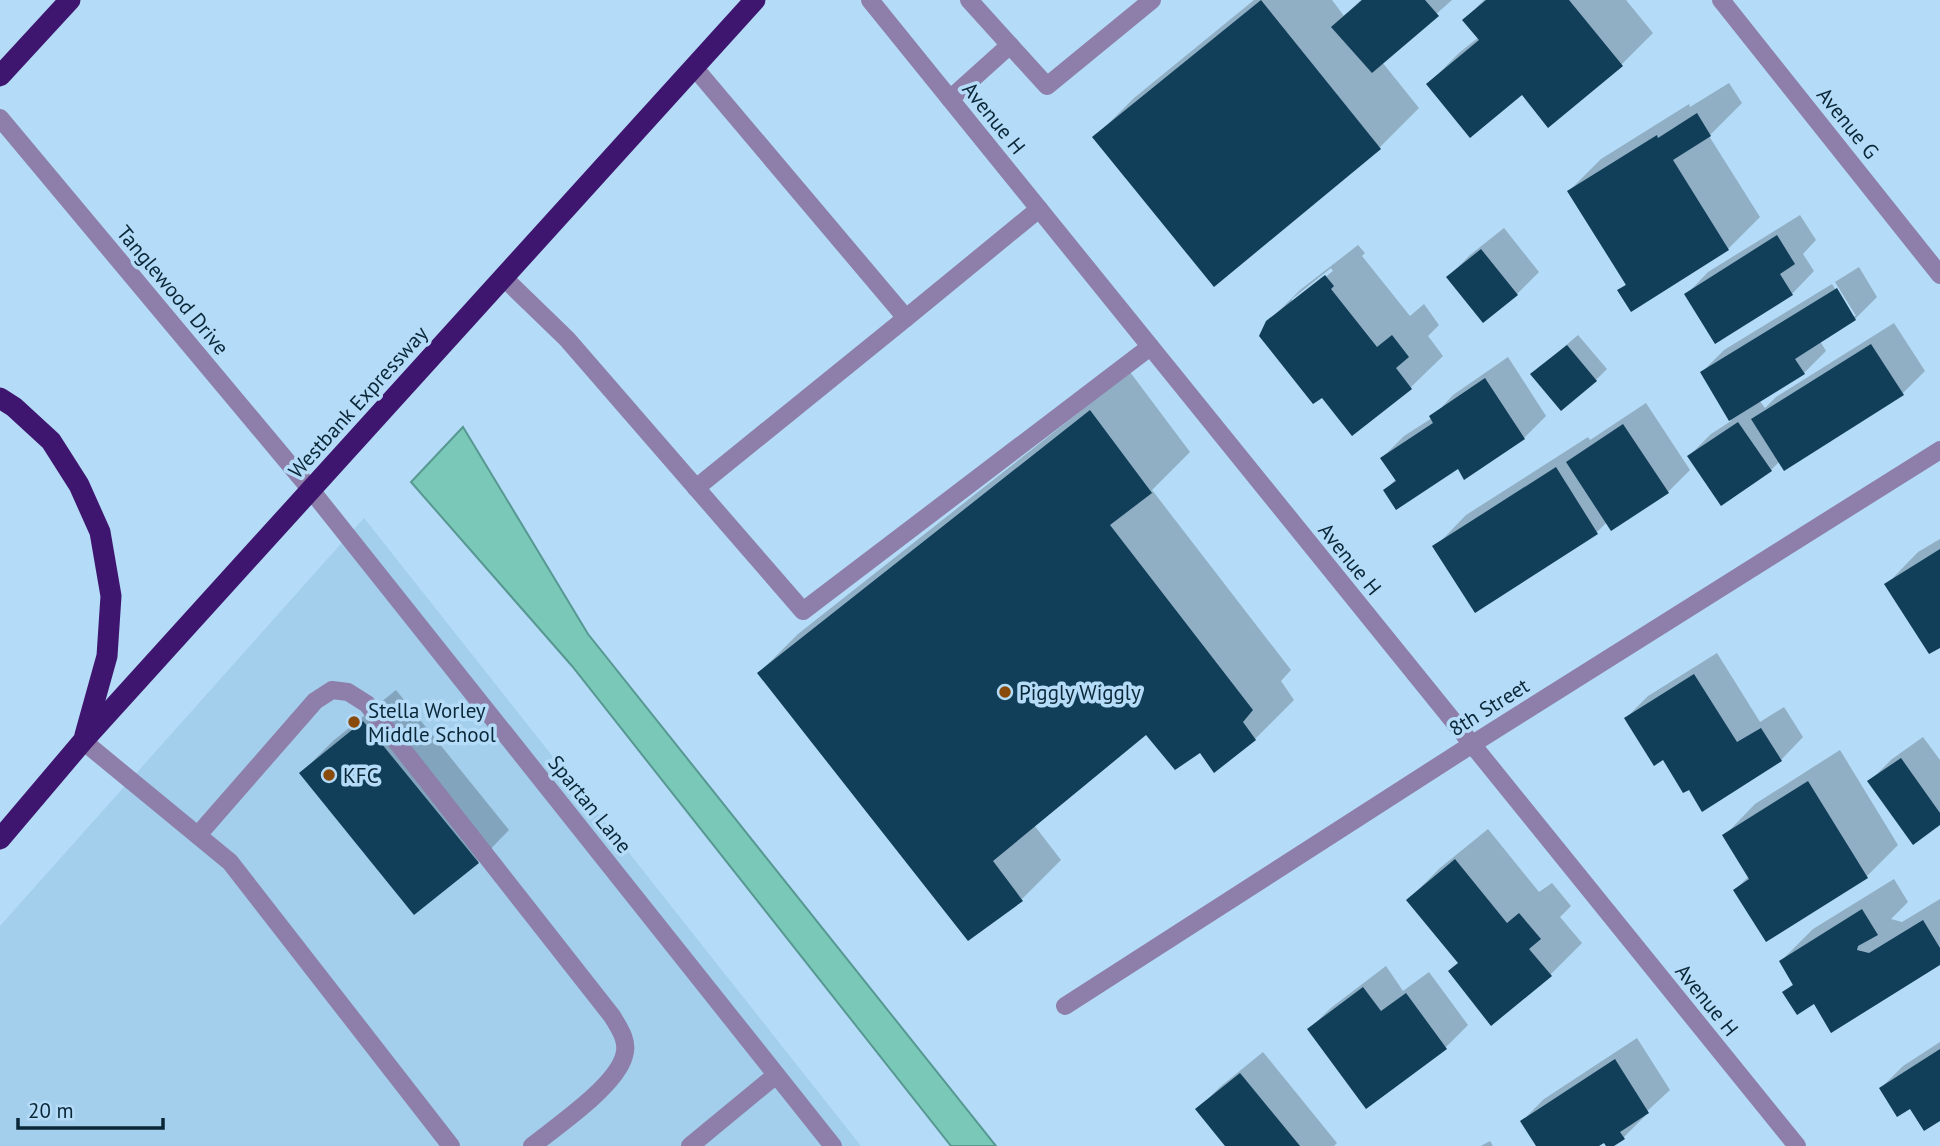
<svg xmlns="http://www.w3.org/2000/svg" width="1940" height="1146" viewBox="0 0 1940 1146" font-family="'PT Sans',sans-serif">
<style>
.built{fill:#a3ceec}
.water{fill:#79c8b8;stroke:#589892;stroke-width:2}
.shadow{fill:#0003;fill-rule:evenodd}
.building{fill:#113e58}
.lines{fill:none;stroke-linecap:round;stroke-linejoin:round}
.minor{stroke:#8d7fa9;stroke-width:18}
.highway{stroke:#3f166f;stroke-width:21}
.poi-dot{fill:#884b0b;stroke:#b4dbf7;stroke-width:2.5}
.labels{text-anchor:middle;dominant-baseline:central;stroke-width:7;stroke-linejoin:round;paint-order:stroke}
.street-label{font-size:21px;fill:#0a2738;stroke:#b4dbf7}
.poi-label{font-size:21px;fill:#0a2738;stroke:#b4dbf7;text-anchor:start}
</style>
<rect width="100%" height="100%" fill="#b4dbf7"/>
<path class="built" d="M 364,518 L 861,1146 L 0,1146 L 0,926 Z"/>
<path class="water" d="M 463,427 L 588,634 L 996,1146 L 951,1146 L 572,666 L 411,482 Z"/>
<g class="shadow">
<path d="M 1254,0 L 1332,0 L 1344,16 L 1361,0 L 1452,0 L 1382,62 L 1419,108 L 1380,147 L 1214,284 L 1095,137 L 1134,98 Z"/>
<path d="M 1484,0 L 1626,0 L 1653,33 L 1621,65 L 1522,93 L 1428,84 L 1460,52 L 1479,37 L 1464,20 Z"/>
<path d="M 1729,83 L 1742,103 L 1709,136 L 1760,217 L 1728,249 L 1619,291 L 1627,283 L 1569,191 L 1601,159 L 1689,104 L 1690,107 Z"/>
<path d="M 1800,215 L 1816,240 L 1803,254 L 1814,271 L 1792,294 L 1716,342 L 1686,295 L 1708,272 Z"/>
<path d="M 1504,228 L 1539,272 L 1517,294 L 1483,321 L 1448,277 L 1470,255 Z"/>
<path d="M 1358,245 L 1365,253 L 1362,256 L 1410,316 L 1424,304 L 1439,325 L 1428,336 L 1443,356 L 1411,387 L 1352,433 L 1268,322 L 1300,290 ZM 1331,268 L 1333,271 L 1292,303 L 1292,299 Z"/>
<path d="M 1859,267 L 1877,297 L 1855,319 L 1820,341 L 1826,351 L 1804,373 L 1759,400 L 1765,408 L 1776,397 L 1894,323 L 1925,371 L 1903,393 L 1780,461 L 1771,470 L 1689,456 L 1711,434 L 1731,421 L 1702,372 L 1724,350 L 1832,284 L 1852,316 L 1856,316 L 1835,282 Z"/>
<path d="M 1578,335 L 1607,369 L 1596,380 L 1544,364 Z"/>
<path d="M 1508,357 L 1546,416 L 1524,438 L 1465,477 L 1458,466 L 1385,490 L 1396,479 L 1382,458 L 1404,436 L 1432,418 L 1453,395 Z"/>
<path d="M 1130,372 L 1190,452 L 1152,490 L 1291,670 L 1281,681 L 1294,700 L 1255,739 L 1200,750 L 1146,732 L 1034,825 L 1061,860 L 1022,899 L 759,673 L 798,634 Z"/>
<path d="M 1646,403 L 1690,470 L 1668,492 L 1607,522 L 1597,532 L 1475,610 L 1435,547 L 1466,515 L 1588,437 L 1590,440 Z"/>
<path d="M 1940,539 L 1940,645 L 1887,584 L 1918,552 Z"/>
<path d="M 1717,653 L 1760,722 L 1784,707 L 1803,737 L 1781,760 L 1703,809 L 1689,787 L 1664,757 L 1626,718 L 1648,696 Z"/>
<path d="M 396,690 L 509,830 L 478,862 L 301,773 L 333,741 Z"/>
<path d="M 1923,737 L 1940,760 L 1940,823 L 1870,781 L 1892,759 Z"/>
<path d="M 1840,750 L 1898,845 L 1867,876 L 1735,890 L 1749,876 L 1724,836 L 1755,804 Z"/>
<path d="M 1488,829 L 1539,892 L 1552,883 L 1571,906 L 1560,917 L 1582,943 L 1550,975 L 1459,962 L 1408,900 L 1440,868 Z"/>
<path d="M 1894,879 L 1908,902 L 1891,919 L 1902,922 L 1940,899 L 1940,962 L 1815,1002 L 1785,992 L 1794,983 L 1781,961 L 1813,929 Z"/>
<path d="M 1386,966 L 1403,991 L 1429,972 L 1468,1025 L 1446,1047 L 1367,1107 L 1309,1029 L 1332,1007 Z"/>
<path d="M 1637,1038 L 1670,1090 L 1644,1114 L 1645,1116 L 1623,1138 L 1610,1146 L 1608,1146 L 1605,1140 L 1596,1146 L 1538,1146 L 1522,1121 L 1544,1099 Z"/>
<path d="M 1940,1042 L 1940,1119 L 1910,1107 L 1881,1088 L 1903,1066 Z"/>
<path d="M 1263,1052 L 1337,1143 L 1334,1146 L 1227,1146 L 1198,1109 L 1220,1087 Z"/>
<path d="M 1490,1141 L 1493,1146 L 1481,1146 Z"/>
</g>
<g class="building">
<path d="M 1261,0 L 1381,149 L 1214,287 L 1092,137 Z"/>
<path d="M 1362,0 L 1425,0 L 1439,16 L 1372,73 L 1331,27 Z"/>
<path d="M 1486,0 L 1569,0 L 1623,66 L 1548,128 L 1522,95 L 1470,138 L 1426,84 L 1479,40 L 1462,20 Z"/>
<path d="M 1697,113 L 1711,136 L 1673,160 L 1729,250 L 1631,312 L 1617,290 L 1626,285 L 1567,191 L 1657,135 L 1658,138 Z"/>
<path d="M 1777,235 L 1795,264 L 1780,274 L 1793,295 L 1715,344 L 1684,294 Z"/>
<path d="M 1481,249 L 1518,295 L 1483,323 L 1446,277 Z"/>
<path d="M 1325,275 L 1334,286 L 1331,289 L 1377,347 L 1392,335 L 1409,357 L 1396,368 L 1412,389 L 1352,436 L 1322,398 L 1313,404 L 1259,336 L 1266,321 Z"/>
<path d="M 1837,288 L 1856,320 L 1795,359 L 1805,374 L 1729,421 L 1700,372 Z"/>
<path d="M 1871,344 L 1904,395 L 1784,471 L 1751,419 Z"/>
<path d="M 1567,345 L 1597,381 L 1561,411 L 1530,374 Z"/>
<path d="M 1485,378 L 1525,439 L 1464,480 L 1458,469 L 1396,510 L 1383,490 L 1396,481 L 1380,458 L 1433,423 L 1429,416 Z"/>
<path d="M 1090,410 L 1152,493 L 1110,525 L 1253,710 L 1243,722 L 1256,740 L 1214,773 L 1200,753 L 1175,770 L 1146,735 L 993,861 L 1023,901 L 968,941 L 757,673 Z"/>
<path d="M 1738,422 L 1772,471 L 1721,506 L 1687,456 Z"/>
<path d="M 1623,424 L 1669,493 L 1611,531 L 1566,462 Z"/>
<path d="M 1556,467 L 1598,534 L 1475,613 L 1432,546 Z"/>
<path d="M 1940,549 L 1940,648 L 1929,654 L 1884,584 Z"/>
<path d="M 1694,674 L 1737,742 L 1761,728 L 1782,761 L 1702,812 L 1689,790 L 1683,793 L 1663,760 L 1654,766 L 1624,718 Z"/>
<path d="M 363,721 L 479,863 L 414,915 L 299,773 Z"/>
<path d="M 1901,758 L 1940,813 L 1940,825 L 1913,845 L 1867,781 Z"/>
<path d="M 1808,781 L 1868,878 L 1766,942 L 1733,890 L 1749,879 L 1722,835 Z"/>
<path d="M 1455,859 L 1507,923 L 1519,913 L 1541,939 L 1529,949 L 1552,976 L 1491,1026 L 1448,971 L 1458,963 L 1406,900 Z"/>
<path d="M 1862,909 L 1878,935 L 1858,946 L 1857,950 L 1869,953 L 1923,920 L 1940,948 L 1940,965 L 1831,1033 L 1814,1004 L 1797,1015 L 1782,992 L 1793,985 L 1779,961 Z"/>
<path d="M 1363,987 L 1381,1011 L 1406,993 L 1447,1049 L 1366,1109 L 1307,1029 Z"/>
<path d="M 1940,1049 L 1940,1121 L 1924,1131 L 1910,1109 L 1897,1117 L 1879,1088 Z"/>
<path d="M 1615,1059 L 1649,1113 L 1620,1132 L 1625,1139 L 1614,1146 L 1606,1146 L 1604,1143 L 1599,1146 L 1536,1146 L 1520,1121 Z"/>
<path d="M 1240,1073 L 1300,1146 L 1225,1146 L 1195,1109 Z"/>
</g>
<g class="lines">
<g class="minor">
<path d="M 870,0 L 1797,1146"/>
<path d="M 969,0 L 1047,86 L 1152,0"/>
<path d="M 1721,0 L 1940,275"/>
<path d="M 694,67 L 906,318 L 1039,209"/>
<path d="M 950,99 L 1010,45"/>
<path d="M 0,118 L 311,490 L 833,1146"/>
<path d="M 504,278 L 567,339 L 803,611 L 1150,347"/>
<path d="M 696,488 L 906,318"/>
<path d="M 83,741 L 230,862 L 451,1146"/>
<path d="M 198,835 L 315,701 L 332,690 L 348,692 L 367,704 L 612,1016 C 619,1028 629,1041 624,1056 C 616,1086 557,1126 532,1146"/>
<path d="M 1065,1006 L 1471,745 L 1940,450"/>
<path d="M 690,1146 L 776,1075"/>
</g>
<g class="highway">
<path d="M 0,76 L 70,0"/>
<path d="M 0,398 L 14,407 L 51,441 L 79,485 L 100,532 L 111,596 L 107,656 L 85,735"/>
<path d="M 0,839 L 83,741 L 755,0"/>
</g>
</g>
<g class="poi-dot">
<circle cx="1005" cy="692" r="7"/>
<circle cx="354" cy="722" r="7"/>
<circle cx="329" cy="775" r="7"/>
</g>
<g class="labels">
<g class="street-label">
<text transform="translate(994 118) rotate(51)">Avenue H</text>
<text transform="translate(1848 123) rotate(51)">Avenue G</text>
<text transform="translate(173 290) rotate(50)">Tanglewood Drive</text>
<text transform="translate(358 402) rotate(-48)">Westbank Expressway</text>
<text transform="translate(1350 559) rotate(51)">Avenue H</text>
<text transform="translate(1489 707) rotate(-32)">8th Street</text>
<text transform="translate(590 804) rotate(51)">Spartan Lane</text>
<text transform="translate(1707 1000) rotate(51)">Avenue H</text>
</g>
<g class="poi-label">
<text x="1019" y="692">Piggly Wiggly</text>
<text x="368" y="710">Stella Worley<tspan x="368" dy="24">Middle School</tspan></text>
<text x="343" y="775">KFC</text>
</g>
</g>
<path d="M18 1118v10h145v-10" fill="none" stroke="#0a2738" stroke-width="3.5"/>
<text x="28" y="1118" font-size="21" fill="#0a2738" stroke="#b4dbf7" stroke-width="5" paint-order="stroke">20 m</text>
</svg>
